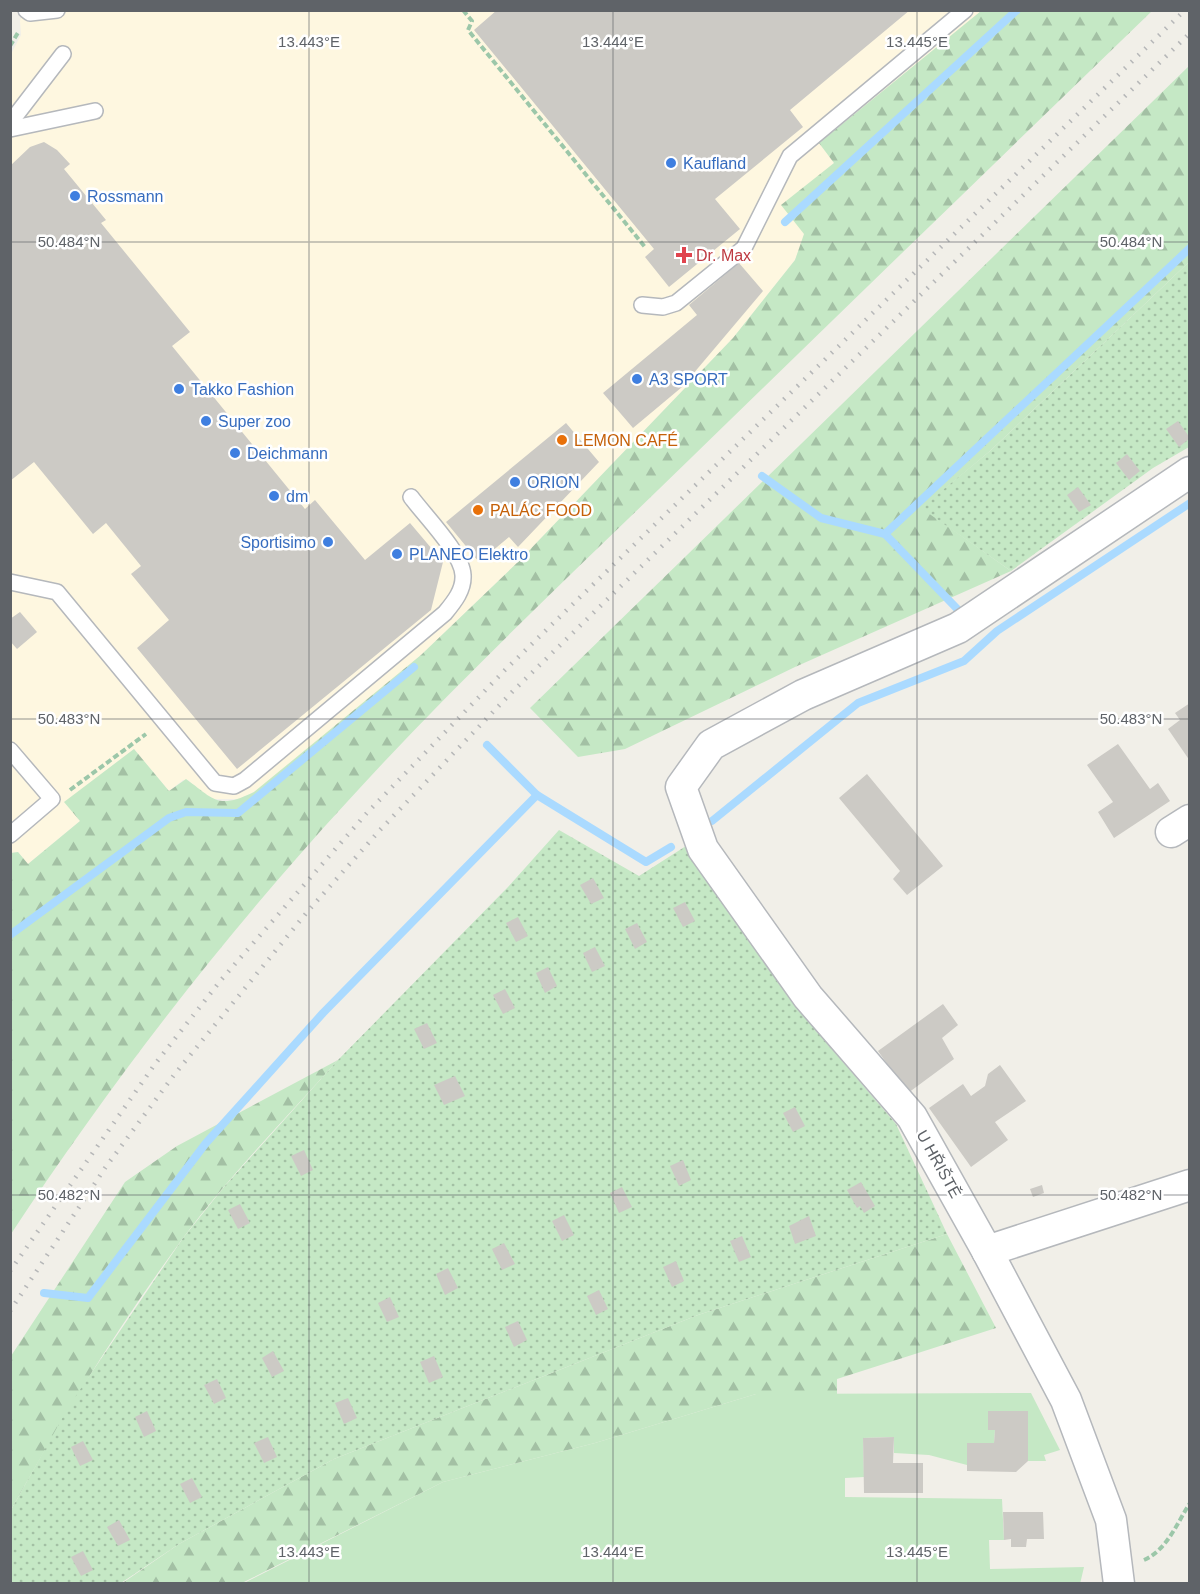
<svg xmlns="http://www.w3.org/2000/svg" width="1200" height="1594" viewBox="0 0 1200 1594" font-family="Helvetica,sans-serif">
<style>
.commercial{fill:#fef7e0}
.grass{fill:#c5e8c5}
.forest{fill:url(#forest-firs)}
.garden{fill:url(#garden-dots)}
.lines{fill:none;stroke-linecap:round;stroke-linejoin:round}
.stream{stroke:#aadaff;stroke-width:8}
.building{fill:#cccac5}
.lane-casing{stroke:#b5b8bc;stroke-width:18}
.street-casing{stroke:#b5b8bc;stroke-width:33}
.path{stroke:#9cc7a9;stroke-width:4;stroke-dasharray:6 3;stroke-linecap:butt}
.lane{stroke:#fff;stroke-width:15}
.street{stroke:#fff;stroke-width:30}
.rail{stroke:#b6b7b8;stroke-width:4.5;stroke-dasharray:1.5 8;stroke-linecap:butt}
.ticks{fill:none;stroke:#5f6368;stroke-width:1.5;stroke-opacity:0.45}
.shop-dot{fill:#3f7fe0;stroke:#fff;stroke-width:2}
.health-dot{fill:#e0444e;stroke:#fff;stroke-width:2}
.food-dot{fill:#e8710a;stroke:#fff;stroke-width:2}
.labels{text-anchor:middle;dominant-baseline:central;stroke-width:5;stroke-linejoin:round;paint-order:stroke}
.shop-label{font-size:16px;fill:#366cbe;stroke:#fff;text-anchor:start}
.health-label{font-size:16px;fill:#be3a42;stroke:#fff;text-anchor:start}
.food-label{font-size:16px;fill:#c56008;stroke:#fff;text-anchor:start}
.street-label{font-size:16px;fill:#5f6368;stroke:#fff}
.ticks-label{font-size:15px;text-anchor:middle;fill:#5f6368;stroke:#fff;stroke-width:5;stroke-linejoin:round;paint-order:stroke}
</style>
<defs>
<pattern id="forest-firs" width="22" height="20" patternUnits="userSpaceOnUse" patternTransform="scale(1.5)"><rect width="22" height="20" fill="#c5e8c5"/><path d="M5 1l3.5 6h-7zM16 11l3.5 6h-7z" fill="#a3c0a4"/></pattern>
<pattern id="garden-dots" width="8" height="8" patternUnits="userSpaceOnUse" patternTransform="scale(1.5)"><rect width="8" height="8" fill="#c5e8c5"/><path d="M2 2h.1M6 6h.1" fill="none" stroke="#a3c0a4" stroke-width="1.8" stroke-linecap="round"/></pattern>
</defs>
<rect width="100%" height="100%" fill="#f1efe8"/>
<path class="commercial" d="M 23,11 L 981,11 L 819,143 L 834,162 L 795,260 L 733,338 L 519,561 L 421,655 L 254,792 L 240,799 L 214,799 L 203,794 L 188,780 L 183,780 L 169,791 L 134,749 L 65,802 L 80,821 L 28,864 L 18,852 L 11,853 L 10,56 L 21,35 L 20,21 Z"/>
<path class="grass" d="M 1031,1393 L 1060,1450 L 1044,1455 L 1046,1461 L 1028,1461 L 1028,1411 L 988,1411 L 988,1430 L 995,1430 L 994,1443 L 967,1443 L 967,1465 L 929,1455 L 894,1453 L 894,1437 L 863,1438 L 864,1477 L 845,1478 L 845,1497 L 1002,1499 L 1004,1540 L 989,1540 L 990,1569 L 1084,1567 L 1080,1584 L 242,1584 L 443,1482 L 595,1443 L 756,1394 Z"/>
<g class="forest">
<path d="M 981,11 L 1152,11 C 999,159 845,308 692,457 C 576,570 456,682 347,802 C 223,937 112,1081 11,1234 L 11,853 L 18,852 L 28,864 L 80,821 L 64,802 L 134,749 L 169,791 L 186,779 C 214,799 217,810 254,792 L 421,655 L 519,561 L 733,338 L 795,260 L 804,234 L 781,205 L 834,163 L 819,143 Z"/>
<path d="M 1189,66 L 1189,262 L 990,451 L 922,508 L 1011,571 L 795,667 L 625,749 L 578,757 L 530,708 Z"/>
<path d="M 338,1060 C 286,1118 230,1175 183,1238 C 119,1325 63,1416 11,1510 L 11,1356 L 125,1182 L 177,1146 Z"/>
<path d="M 947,1234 L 996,1328 L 837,1379 L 837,1394 L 756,1394 L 595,1443 L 443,1482 L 242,1583 L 121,1584 L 179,1544 L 334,1459 L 698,1315 Z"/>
</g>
<g class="garden">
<path d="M 1189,262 L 1189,447 L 1153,468 L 1011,571 L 921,508 L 990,451 Z"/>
<path d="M 559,830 L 639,876 L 686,846 L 795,1006 L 896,1124 L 947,1234 L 698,1315 L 334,1459 L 179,1544 L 121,1583 L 11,1584 L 11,1510 L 69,1406 L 183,1238 L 224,1187 L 338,1060 L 508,887 Z"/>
</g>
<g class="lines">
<g class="stream">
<path d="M 785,222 L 1017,10"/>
<path d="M 762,476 L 821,518 L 885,534 L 965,617"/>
<path d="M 885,534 L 1190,248"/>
<path d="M 487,745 L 537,795"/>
<path d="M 712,821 L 858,703 L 964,661 L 997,631 L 1190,503"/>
<path d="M 10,935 L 169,818 L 186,812 L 238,813 L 414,667"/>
<path d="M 44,1293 L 88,1298 L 206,1143 L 323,1013 L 537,795 L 646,862 L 671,847"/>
</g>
</g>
<g class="building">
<path d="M 497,10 L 910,10 L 790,110 L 803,127 L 715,199 L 740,229 L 669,287 L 645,257 L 654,249 L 474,30 Z"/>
<path d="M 44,142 L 57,150 L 70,164 L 64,169 L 106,220 L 101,223 L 190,332 L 172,346 L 305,509 L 315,500 L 365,560 L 410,523 L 443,562 L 431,610 L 237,769 L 137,648 L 169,620 L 131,574 L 141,566 L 106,523 L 93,534 L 34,462 L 10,481 L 10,166 L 30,147 Z"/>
<path d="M 739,263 L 763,291 L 682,387 L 633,428 L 603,393 L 697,315 L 689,305 Z"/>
<path d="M 1178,421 L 1190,438 L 1179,447 L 1166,429 Z"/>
<path d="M 566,423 L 599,462 L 518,547 L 509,537 L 479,562 L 446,522 Z"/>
<path d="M 1127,454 L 1140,471 L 1129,480 L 1116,463 Z"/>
<path d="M 1078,487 L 1091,505 L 1079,512 L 1067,495 Z"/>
<path d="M 20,612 L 37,632 L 17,649 L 10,641 L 10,619 Z"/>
<path d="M 1190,703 L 1190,761 L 1168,729 L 1180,720 L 1175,713 Z"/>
<path d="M 1118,744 L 1150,789 L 1158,783 L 1170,801 L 1114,838 L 1098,812 L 1113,802 L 1087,765 Z"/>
<path d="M 867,774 L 943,866 L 907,895 L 893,879 L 900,871 L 839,798 Z"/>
<path d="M 593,878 L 604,898 L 591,904 L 580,885 Z"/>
<path d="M 685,902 L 695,921 L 683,927 L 673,908 Z"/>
<path d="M 518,917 L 528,936 L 516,942 L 506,923 Z"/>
<path d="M 637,923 L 647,942 L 635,949 L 625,929 Z"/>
<path d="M 595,947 L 605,966 L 592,972 L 583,953 Z"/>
<path d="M 548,967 L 557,986 L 545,993 L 536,973 Z"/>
<path d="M 505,989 L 515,1008 L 503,1014 L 493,995 Z"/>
<path d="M 943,1004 L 958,1025 L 942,1038 L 954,1059 L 908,1093 L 878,1051 Z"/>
<path d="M 427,1023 L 437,1043 L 424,1049 L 414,1029 Z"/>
<path d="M 1000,1065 L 1026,1101 L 995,1122 L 1008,1140 L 971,1167 L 929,1108 L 963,1084 L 971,1096 L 985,1086 L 988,1074 Z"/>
<path d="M 455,1076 L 465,1096 L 444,1105 L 434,1085 Z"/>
<path d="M 795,1107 L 805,1126 L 793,1132 L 783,1113 Z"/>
<path d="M 304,1150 L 313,1170 L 301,1176 L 291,1156 Z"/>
<path d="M 683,1160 L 691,1180 L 679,1186 L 670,1166 Z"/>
<path d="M 861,1182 L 875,1206 L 864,1213 L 860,1206 L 857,1208 L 847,1190 Z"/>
<path d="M 1042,1185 L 1044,1193 L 1033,1197 L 1030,1189 Z"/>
<path d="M 622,1187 L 632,1207 L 619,1213 L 610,1193 Z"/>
<path d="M 240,1204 L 250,1223 L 238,1229 L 228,1210 Z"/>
<path d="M 564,1215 L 574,1235 L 562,1241 L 552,1221 Z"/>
<path d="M 809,1216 L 816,1236 L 795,1244 L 789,1226 Z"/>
<path d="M 742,1236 L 751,1257 L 739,1262 L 730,1241 Z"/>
<path d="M 504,1243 L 515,1264 L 502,1270 L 492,1249 Z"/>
<path d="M 676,1261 L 684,1281 L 672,1287 L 663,1267 Z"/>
<path d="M 448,1268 L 458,1288 L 445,1295 L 436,1274 Z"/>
<path d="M 599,1290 L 608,1309 L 596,1315 L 587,1296 Z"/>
<path d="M 390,1297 L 399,1317 L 387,1322 L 378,1303 Z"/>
<path d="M 518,1321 L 527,1340 L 514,1347 L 505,1327 Z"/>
<path d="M 273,1351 L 284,1371 L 272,1377 L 262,1358 Z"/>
<path d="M 434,1356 L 443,1377 L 429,1383 L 420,1362 Z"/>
<path d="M 217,1379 L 226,1398 L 214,1404 L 204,1385 Z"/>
<path d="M 348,1398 L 357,1418 L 344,1424 L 335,1403 Z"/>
<path d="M 147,1411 L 156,1431 L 144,1437 L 135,1417 Z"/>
<path d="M 988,1411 L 1028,1411 L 1028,1461 L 1016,1472 L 967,1471 L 967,1443 L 994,1443 L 995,1430 L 988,1430 Z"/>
<path d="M 268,1437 L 277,1457 L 264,1463 L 254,1443 Z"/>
<path d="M 894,1437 L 893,1463 L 923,1463 L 923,1493 L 864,1493 L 863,1438 Z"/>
<path d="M 83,1441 L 93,1460 L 80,1466 L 71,1447 Z"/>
<path d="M 192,1478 L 202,1497 L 190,1503 L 180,1484 Z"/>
<path d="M 1003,1512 L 1043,1512 L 1044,1539 L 1027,1539 L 1026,1547 L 1011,1547 L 1011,1539 L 1004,1540 Z"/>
<path d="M 119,1520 L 130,1540 L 118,1546 L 107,1527 Z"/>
<path d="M 83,1551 L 93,1570 L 81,1576 L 71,1557 Z"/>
</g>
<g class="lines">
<g class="lane-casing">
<g id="lane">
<path d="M 26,10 L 30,13 L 57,10"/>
<path d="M 10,123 L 63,54"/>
<path d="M 10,129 L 95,111"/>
<path d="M 642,305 L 663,307 L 676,303 L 744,248 L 790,156 L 965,10"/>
<path d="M 10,582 L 57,592 L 215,783 L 234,786 L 245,780 L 445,613 C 454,602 464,590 463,575 C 462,553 425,516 411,497"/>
<path d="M 10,750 L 52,799 L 10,835"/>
</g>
</g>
<g class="street-casing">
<g id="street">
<path d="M 1171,832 L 1190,820"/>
<path d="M 987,1251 L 1190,1185"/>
<path d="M 1119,1584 L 1111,1520 L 1066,1400 L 987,1251 L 912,1117 L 808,997 L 703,849 L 681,787 L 711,745 L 803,695 L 958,628 L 1190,472"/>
</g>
</g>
<g class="path">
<path d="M 463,10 L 472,21 L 468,30 L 645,247"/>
<path d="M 10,46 L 19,31"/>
<path d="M 70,790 L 146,734"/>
<path d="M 1144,1560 C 1167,1550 1177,1523 1190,1503"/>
</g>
<use href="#lane" class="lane"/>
<use href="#street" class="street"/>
<g class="rail">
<path d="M 10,1271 L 155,1064 L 221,980 L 366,814 L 505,670 L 1185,10"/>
<path d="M 10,1311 L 105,1168 L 174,1075 L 308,911 L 380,830 L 513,691 L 1190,33"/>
</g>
</g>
<path class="ticks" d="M 309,10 L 309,1584M 613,10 L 613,1584M 917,10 L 917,1584M 10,242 L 1190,242M 10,719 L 1190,719M 10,1195 L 1190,1195"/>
<g class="shop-dot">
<circle cx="671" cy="163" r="6"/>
<circle cx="75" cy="196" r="6"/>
<circle cx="637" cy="379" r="6"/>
<circle cx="179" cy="389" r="6"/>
<circle cx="206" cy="421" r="6"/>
<circle cx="235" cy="453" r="6"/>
<circle cx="515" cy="482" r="6"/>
<circle cx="274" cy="496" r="6"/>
<circle cx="328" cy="542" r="6"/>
<circle cx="397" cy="554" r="6"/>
</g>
<path class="health-dot" d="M681 246h6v6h6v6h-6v6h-6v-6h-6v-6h6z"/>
<g class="food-dot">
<circle cx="562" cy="440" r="6"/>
<circle cx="478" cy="510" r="6"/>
</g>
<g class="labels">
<g class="shop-label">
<text x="683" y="163">Kaufland</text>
<text x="87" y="196">Rossmann</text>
<text x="649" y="379">A3 SPORT</text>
<text x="191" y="389">Takko Fashion</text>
<text x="218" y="421">Super zoo</text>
<text x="247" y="453">Deichmann</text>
<text x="527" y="482">ORION</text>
<text x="286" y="496">dm</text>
<text x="316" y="542" text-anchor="end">Sportisimo</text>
<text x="409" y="554">PLANEO Elektro</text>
</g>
<g class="health-label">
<text x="696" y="255">Dr. Max</text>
</g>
<g class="food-label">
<text x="574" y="440">LEMON CAFÉ</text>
<text x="490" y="510">PALÁC FOOD</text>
</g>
<g class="street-label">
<text transform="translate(939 1164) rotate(61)">U HŘIŠTĚ</text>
</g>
</g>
<g class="ticks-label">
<text x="309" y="47">13.443°E</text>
<text x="613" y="47">13.444°E</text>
<text x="917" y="47">13.445°E</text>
<text x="69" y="247">50.484°N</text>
<text x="1131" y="247">50.484°N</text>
<text x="69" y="724">50.483°N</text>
<text x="1131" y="724">50.483°N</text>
<text x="69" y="1200">50.482°N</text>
<text x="1131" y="1200">50.482°N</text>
<text x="309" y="1557">13.443°E</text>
<text x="613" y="1557">13.444°E</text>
<text x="917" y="1557">13.445°E</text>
</g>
<rect width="1200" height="1594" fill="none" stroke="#5f6368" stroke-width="24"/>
</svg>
